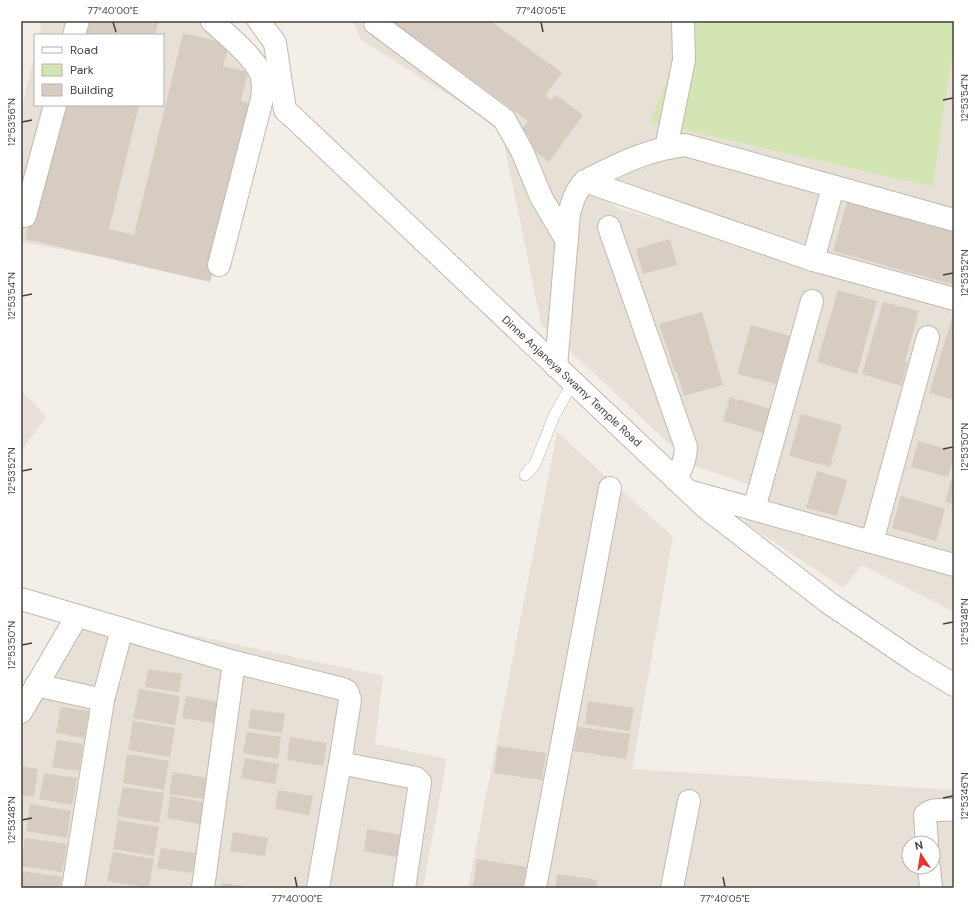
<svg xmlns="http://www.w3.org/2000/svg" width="975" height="909" viewBox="0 0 975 909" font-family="'DM Sans',sans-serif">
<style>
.residential{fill:#e7e0d7;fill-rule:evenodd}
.green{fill:#d3e5b3}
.building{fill:#d7ccc1}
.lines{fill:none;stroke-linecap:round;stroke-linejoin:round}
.lane-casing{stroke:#c1b9ae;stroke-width:12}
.street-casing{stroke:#c1b9ae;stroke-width:24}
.lane{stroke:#fff;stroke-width:11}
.street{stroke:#fff;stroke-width:22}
.ticks{fill:none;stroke:#463f37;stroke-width:1.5}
.labels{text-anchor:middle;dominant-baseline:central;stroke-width:3;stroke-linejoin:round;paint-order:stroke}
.street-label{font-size:11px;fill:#463f37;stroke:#fff}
.neatline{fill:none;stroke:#463f37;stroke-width:1.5}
.ticks-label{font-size:10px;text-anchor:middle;fill:#463f37}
</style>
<rect width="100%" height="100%" fill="#f3efe8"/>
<g class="residential">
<path d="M 42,21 L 231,21 L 263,64 L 208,276 L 21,242 L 21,110 L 35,52 L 35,105 L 163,105 L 163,35 L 39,35 Z"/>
<path d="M 353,21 L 677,21 L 679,49 L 650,122 L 933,187 L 954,44 L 954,294 L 589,187 L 619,209 L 954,301 L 954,612 L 862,565 L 843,588 L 745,523 L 748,484 L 692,465 L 541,324 L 501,128 L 361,40 Z"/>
<path d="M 21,390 L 46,417 L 21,451 Z"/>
<path d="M 557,432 L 673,537 L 632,769 L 954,790 L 954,888 L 468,888 ZM 909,843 L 933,843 L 933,867 L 909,867 Z"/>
<path d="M 72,609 L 383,676 L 375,744 L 447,759 L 423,888 L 21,888 L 21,696 Z"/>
</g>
<path class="green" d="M 677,21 L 954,21 L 954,44 L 933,187 L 650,122 L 679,49 Z"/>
<g class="building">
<path d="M 87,21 L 159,21 L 155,35 L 83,35 Z"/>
<path d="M 392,21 L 491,21 L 562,73 L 545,95 L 551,100 L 556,95 L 583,115 L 549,162 L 525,144 L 530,137 L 521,130 L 528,121 Z"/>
<path d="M 183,33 L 229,44 L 223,66 L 248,72 L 241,101 L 253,104 L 210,282 L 25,239 L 60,111 L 65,112 L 66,105 L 139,105 L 109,229 L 134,235 Z"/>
<path d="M 849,196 L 954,225 L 954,285 L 833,251 Z"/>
<path d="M 670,239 L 677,265 L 643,274 L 636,249 Z"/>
<path d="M 838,290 L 877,301 L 857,374 L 817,362 Z"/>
<path d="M 883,302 L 919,311 L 905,361 L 908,361 L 901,386 L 862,374 Z"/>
<path d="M 702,312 L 723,385 L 684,396 L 677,372 L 675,372 L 659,324 Z"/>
<path d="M 952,318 L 954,319 L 954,400 L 929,393 Z"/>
<path d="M 751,325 L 790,336 L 776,384 L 737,374 Z"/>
<path d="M 730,397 L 774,410 L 767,434 L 723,421 Z"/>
<path d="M 801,414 L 842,425 L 830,467 L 789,456 Z"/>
<path d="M 918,441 L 954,451 L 954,457 L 948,477 L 911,467 Z"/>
<path d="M 817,471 L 847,480 L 837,516 L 806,508 Z"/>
<path d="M 951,480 L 954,481 L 954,504 L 945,502 Z"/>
<path d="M 901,496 L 945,509 L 936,541 L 892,528 Z"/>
<path d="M 148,669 L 182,674 L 179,692 L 145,687 Z"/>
<path d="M 139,689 L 180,696 L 175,725 L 133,718 Z"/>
<path d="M 186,696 L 218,702 L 214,723 L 182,718 Z"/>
<path d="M 588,701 L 634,708 L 630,731 L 585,724 Z"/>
<path d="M 61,707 L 89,711 L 84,738 L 56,733 Z"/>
<path d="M 251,709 L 285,714 L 282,733 L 248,728 Z"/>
<path d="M 133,721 L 175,728 L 170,757 L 128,750 Z"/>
<path d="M 578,727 L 630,734 L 626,759 L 574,751 Z"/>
<path d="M 247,732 L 281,737 L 278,759 L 243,753 Z"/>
<path d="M 290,737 L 327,743 L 323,766 L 287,760 Z"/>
<path d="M 57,740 L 83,744 L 79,771 L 52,767 Z"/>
<path d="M 498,746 L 546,753 L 542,780 L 494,773 Z"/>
<path d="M 127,754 L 169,761 L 164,790 L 123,783 Z"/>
<path d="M 245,758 L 279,764 L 275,784 L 241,778 Z"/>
<path d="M 21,766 L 38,769 L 34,797 L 21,795 Z"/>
<path d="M 173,772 L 207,778 L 204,799 L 169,794 Z"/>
<path d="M 44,773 L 77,778 L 72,805 L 39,799 Z"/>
<path d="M 123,787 L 164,793 L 159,823 L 117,816 Z"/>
<path d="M 278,790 L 313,796 L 309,815 L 275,809 Z"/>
<path d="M 170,796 L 203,802 L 200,824 L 167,818 Z"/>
<path d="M 30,804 L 71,811 L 67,838 L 26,831 Z"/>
<path d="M 118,820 L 159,827 L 154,856 L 113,849 Z"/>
<path d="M 367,829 L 401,835 L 397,857 L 364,851 Z"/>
<path d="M 233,832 L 268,838 L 265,856 L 230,851 Z"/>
<path d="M 25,838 L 67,844 L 62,872 L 21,866 Z"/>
<path d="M 161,848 L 196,853 L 192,873 L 157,868 Z"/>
<path d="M 113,852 L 154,859 L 149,888 L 107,881 Z"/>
<path d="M 477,859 L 526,867 L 523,888 L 481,888 L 473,887 Z"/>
<path d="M 21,871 L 62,877 L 60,888 L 21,888 Z"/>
<path d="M 557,874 L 597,880 L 596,888 L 555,888 Z"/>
<path d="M 222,883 L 249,887 L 249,888 L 221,888 Z"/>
</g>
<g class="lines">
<g class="lane-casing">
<path id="lane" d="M 525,475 L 535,464 L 554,416 L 573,382"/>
</g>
<g class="street-casing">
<g id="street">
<path d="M 212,21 C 227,35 253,56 261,74 C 264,82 263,90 262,99 L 219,265"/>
<path d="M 259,21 L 275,43 L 285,110 L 295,119 L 705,507 L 829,603 L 916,662 L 954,685"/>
<path d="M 375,21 L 375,23 L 504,119 L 522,151 L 541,197 L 567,241"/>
<path d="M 74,35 L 78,21"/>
<path d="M 666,148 L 684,60 L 683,21"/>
<path d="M 585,181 L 813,260 L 954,299"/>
<path d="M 25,216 L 55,105"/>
<path d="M 609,227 L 686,447 C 686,459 681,469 676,480"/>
<path d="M 813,260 L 833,187"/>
<path d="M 556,367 L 569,213 C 573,200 576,190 585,181 C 620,164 645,150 685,145 L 954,220"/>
<path d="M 692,492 L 954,565"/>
<path d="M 754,509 L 812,301"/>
<path d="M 872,542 L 928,337"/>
<path d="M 21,599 L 234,662 L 343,689 L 347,691 L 350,700 L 340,763 L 318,888"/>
<path d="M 36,685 L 103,700"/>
<path d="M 21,712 L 77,616"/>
<path d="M 340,763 L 416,778 L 420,782 L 404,888"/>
<path d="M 927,843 L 925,815 C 932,808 945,810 954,810"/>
<path d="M 929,867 L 931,888"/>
<path d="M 73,888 L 103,700 L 122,629"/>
<path d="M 203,888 L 234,662"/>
<path d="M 535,888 L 610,488"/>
<path d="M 672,888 L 689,801"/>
</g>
</g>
<use href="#lane" class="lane"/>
<use href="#street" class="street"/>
</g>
<path class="ticks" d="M 113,22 L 116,32M 541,22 L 543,32M 943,100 L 953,98M 22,122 L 32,120M 943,275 L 953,273M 22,296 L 32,294M 943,449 L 953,447M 22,471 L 32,469M 943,624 L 953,622M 22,645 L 32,643M 943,798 L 953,796M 22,820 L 32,818M 295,877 L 297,887M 723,877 L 725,887"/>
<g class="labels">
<g class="street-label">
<text transform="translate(572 381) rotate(43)">Dinne Anjaneya Swamy Temple Road</text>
</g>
</g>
<rect width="975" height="909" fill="none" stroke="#ffffff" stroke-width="44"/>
<rect x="34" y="34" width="130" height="72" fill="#ffffff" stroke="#b5b2af"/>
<rect x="42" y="47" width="20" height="6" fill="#ffffff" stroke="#b5b2af"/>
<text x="70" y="54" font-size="12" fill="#463f37">Road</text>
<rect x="42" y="64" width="20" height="12" fill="#d3e5b3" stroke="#b5b2af"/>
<text x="70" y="74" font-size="12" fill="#463f37">Park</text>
<rect x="42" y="84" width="20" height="12" fill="#d7ccc1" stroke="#b5b2af"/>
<text x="70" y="94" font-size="12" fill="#463f37">Building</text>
<g transform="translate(921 855) rotate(348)"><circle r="19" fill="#ffffff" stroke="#b5b2af"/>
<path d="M0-3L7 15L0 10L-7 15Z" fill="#ed3025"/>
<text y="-6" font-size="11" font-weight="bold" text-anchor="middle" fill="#463f37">N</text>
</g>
<rect x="22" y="22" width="931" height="865" class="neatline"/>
<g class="ticks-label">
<text x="113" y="14">77°40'00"E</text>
<text x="541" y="14">77°40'05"E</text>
<text transform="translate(964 98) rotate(-90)" y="4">12°53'54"N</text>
<text transform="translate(11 122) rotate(-90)" y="4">12°53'56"N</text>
<text transform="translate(964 273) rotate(-90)" y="4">12°53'52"N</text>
<text transform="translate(11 296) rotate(-90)" y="4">12°53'54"N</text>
<text transform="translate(964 447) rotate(-90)" y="4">12°53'50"N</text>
<text transform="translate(11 471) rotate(-90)" y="4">12°53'52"N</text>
<text transform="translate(964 622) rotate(-90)" y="4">12°53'48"N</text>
<text transform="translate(11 645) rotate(-90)" y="4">12°53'50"N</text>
<text transform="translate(964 796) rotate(-90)" y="4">12°53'46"N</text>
<text transform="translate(11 820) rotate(-90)" y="4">12°53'48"N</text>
<text x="297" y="902">77°40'00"E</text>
<text x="725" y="902">77°40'05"E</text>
</g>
</svg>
